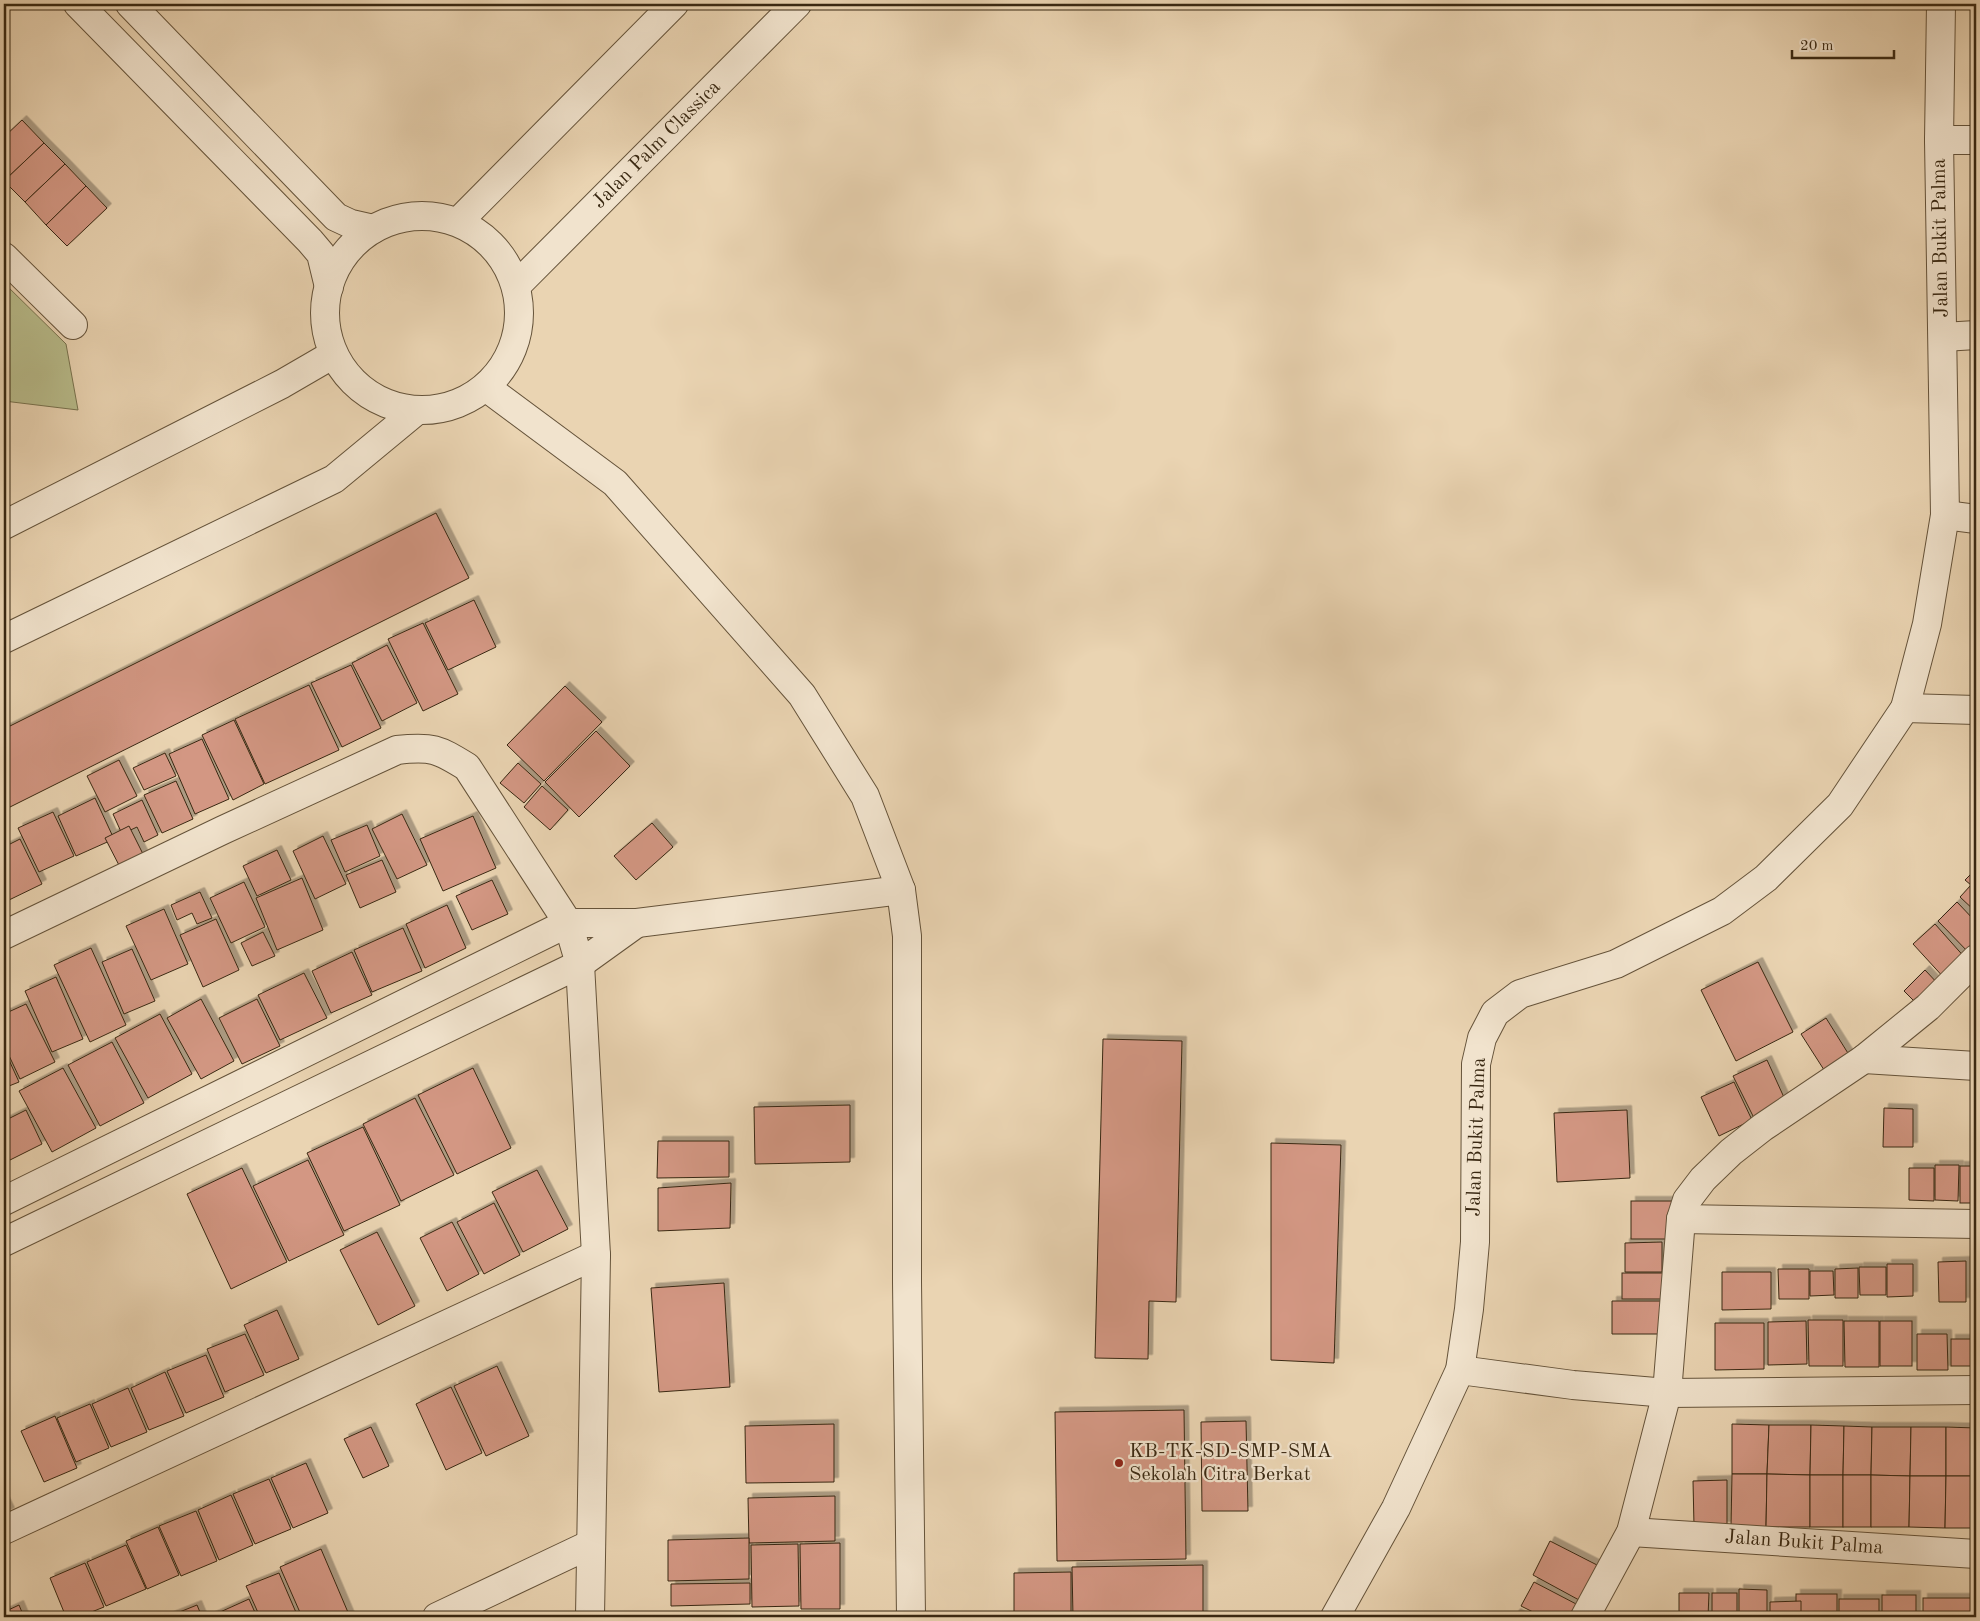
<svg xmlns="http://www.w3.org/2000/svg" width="1980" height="1621" viewBox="0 0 1980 1621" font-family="'Old Standard TT',serif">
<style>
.green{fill:#b8bc8b;stroke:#78724e}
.building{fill:#d39783;stroke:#392812;filter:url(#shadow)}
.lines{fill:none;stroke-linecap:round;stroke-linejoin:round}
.minor-casing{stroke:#65533a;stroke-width:30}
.minor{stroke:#f1e3cd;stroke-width:28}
.poi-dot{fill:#8f2418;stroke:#f1e3cd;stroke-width:2}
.labels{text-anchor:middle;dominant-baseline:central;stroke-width:4.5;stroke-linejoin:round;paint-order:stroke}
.street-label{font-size:20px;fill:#392812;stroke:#f1e3cd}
.poi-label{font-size:20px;fill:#392812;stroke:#f1e3cd;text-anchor:start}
</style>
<defs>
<filter id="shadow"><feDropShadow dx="4.5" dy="-4.5" stdDeviation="0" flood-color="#0004"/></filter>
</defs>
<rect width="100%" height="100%" fill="#ead4b2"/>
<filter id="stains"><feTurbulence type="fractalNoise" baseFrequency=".004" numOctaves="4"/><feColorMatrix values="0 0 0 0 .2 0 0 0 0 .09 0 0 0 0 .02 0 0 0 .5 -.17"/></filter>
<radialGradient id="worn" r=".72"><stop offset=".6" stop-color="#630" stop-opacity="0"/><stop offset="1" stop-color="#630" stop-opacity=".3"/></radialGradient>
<path class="green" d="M 4,283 L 66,344 L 78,410 L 4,401 Z"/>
<g class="building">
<path d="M 22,120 L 44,143 L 4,181 L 4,137 Z"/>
<path d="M 44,143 L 65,164 L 25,202 L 4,181 Z"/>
<path d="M 65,164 L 86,186 L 46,225 L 25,202 Z"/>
<path d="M 86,186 L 107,208 L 67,246 L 46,225 Z"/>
<path d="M 436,513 L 469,578 L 4,810 L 4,729 Z"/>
<path d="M 474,600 L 496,647 L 448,670 L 425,623 Z"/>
<path d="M 423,623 L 458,694 L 423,711 L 388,639 Z"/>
<path d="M 387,645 L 417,703 L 382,721 L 352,663 Z"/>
<path d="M 351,665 L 381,728 L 342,747 L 311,683 Z"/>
<path d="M 309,685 L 339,750 L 265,784 L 235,719 Z"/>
<path d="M 565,686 L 602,722 L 544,781 L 507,745 Z"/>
<path d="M 234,720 L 264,784 L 233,800 L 202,735 Z"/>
<path d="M 596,731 L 630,766 L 579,817 L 545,782 Z"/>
<path d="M 202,739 L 229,799 L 195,814 L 169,754 Z"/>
<path d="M 165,753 L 176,776 L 144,790 L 133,768 Z"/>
<path d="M 119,760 L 137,796 L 105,812 L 87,776 Z"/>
<path d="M 518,763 L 541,784 L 524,803 L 500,783 Z"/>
<path d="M 176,781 L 193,819 L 162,833 L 144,795 Z"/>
<path d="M 542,786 L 568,810 L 550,830 L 524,807 Z"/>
<path d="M 95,798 L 114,839 L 76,856 L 58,816 Z"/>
<path d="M 142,800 L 158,835 L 144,842 L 137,827 L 122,834 L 113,814 Z"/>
<path d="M 53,812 L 74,856 L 39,872 L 18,828 Z"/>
<path d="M 402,814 L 427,865 L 397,879 L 372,829 Z"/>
<path d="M 473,816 L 496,868 L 443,891 L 420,839 Z"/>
<path d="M 652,823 L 673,847 L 636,880 L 614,856 Z"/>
<path d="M 367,825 L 380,856 L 345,872 L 331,840 Z"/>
<path d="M 129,826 L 146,860 L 122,871 L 105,838 Z"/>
<path d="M 323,836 L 346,884 L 315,899 L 293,851 Z"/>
<path d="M 20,839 L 42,884 L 9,900 L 4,889 L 4,847 Z"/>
<path d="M 277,850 L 291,880 L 257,896 L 243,866 Z"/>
<path d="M 382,860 L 396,892 L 360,908 L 346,875 Z"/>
<path d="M 1976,869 L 1976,912 L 1960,897 L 1971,885 L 1965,880 Z"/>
<path d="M 302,878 L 323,930 L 277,950 L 256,898 Z"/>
<path d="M 492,880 L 508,914 L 472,930 L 456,896 Z"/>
<path d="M 244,882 L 265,927 L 231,943 L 210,898 Z"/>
<path d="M 200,892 L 212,918 L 197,924 L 192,913 L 177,920 L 171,905 Z"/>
<path d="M 1957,902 L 1976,922 L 1976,951 L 1972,956 L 1938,921 Z"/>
<path d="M 447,905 L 466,948 L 425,968 L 406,924 Z"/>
<path d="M 164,909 L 188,964 L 151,980 L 126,926 Z"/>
<path d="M 216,919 L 239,970 L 203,987 L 180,935 Z"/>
<path d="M 1935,924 L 1967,960 L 1946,980 L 1913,944 Z"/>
<path d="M 403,928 L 422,971 L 372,992 L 354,950 Z"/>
<path d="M 263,932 L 275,956 L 252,966 L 241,943 Z"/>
<path d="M 91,948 L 126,1025 L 90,1042 L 54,965 Z"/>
<path d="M 132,949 L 155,1001 L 124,1014 L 102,962 Z"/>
<path d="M 352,952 L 372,995 L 331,1013 L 312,971 Z"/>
<path d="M 1758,962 L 1793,1032 L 1736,1061 L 1701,990 Z"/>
<path d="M 1925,970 L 1941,987 L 1920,1007 L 1904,991 Z"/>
<path d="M 304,973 L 327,1018 L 280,1040 L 258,995 Z"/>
<path d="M 56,977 L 83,1039 L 52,1052 L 25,991 Z"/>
<path d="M 201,999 L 234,1061 L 201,1079 L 167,1018 Z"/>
<path d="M 257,999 L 280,1046 L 242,1064 L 219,1018 Z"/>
<path d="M 26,1004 L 55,1062 L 20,1079 L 4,1045 L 4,1014 Z"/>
<path d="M 160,1014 L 192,1074 L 148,1098 L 115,1038 Z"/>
<path d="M 1826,1018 L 1851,1058 L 1826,1073 L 1801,1034 Z"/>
<path d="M 1103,1039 L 1182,1041 L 1176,1302 L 1149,1301 L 1148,1359 L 1095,1358 Z"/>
<path d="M 112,1042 L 144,1103 L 100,1126 L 68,1065 Z"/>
<path d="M 4,1049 L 19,1082 L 4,1088 Z"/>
<path d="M 1767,1060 L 1787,1104 L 1755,1120 L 1733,1076 Z"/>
<path d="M 63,1068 L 96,1128 L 52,1152 L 19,1091 Z"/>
<path d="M 473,1068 L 511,1148 L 457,1174 L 418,1095 Z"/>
<path d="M 1734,1082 L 1752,1120 L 1719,1136 L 1701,1097 Z"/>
<path d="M 415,1098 L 454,1175 L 401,1201 L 363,1124 Z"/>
<path d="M 850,1105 L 850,1162 L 755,1164 L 754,1107 Z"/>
<path d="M 1973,1106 L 1976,1106 L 1976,1142 L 1972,1142 Z"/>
<path d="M 1884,1108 L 1913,1109 L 1913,1147 L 1883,1147 Z"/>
<path d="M 26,1110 L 42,1144 L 4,1163 L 4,1121 Z"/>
<path d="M 1627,1110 L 1630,1178 L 1557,1182 L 1554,1113 Z"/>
<path d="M 363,1127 L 400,1205 L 344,1231 L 307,1153 Z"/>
<path d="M 658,1141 L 729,1141 L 729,1177 L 657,1178 Z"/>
<path d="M 1271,1143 L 1341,1145 L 1334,1363 L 1271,1360 Z"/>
<path d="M 308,1160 L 344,1235 L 289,1261 L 253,1186 Z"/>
<path d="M 1935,1165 L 1959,1165 L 1958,1201 L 1935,1200 Z"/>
<rect x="1960" y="1166" width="16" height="37"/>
<path d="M 242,1168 L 287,1262 L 231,1289 L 187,1194 Z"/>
<path d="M 1909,1168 L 1934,1168 L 1934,1201 L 1909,1200 Z"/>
<path d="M 537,1170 L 568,1229 L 523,1252 L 492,1192 Z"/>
<path d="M 731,1183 L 730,1228 L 658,1231 L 658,1188 Z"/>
<rect x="1631" y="1201" width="44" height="38"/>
<path d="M 494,1203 L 520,1255 L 484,1274 L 457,1222 Z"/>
<path d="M 452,1222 L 479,1274 L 447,1291 L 420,1238 Z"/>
<path d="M 377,1232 L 415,1306 L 378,1325 L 340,1250 Z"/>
<path d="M 1662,1242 L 1662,1272 L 1625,1272 L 1625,1243 Z"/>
<path d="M 1966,1261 L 1966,1302 L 1939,1302 L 1938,1262 Z"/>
<path d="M 1887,1264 L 1913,1264 L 1913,1296 L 1887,1297 Z"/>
<path d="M 1859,1267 L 1886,1267 L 1886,1295 L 1860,1295 Z"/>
<path d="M 1858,1268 L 1858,1298 L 1835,1298 L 1835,1269 Z"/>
<path d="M 1778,1269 L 1809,1269 L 1809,1299 L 1779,1299 Z"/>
<path d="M 1810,1271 L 1833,1271 L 1834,1295 L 1810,1296 Z"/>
<path d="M 1722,1272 L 1771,1272 L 1771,1309 L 1722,1310 Z"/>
<rect x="1622" y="1273" width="43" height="26"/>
<path d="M 724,1283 L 730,1387 L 659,1392 L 651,1288 Z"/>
<path d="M 1612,1301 L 1666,1301 L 1665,1334 L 1612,1334 Z"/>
<path d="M 277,1310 L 299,1359 L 266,1373 L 244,1325 Z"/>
<path d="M 1808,1320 L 1843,1320 L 1843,1366 L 1809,1366 Z"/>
<path d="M 1806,1321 L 1807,1364 L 1768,1365 L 1768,1322 Z"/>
<path d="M 1844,1321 L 1879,1321 L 1879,1367 L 1845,1367 Z"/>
<rect x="1880" y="1321" width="32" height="45"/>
<path d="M 1715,1323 L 1764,1323 L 1764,1369 L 1715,1370 Z"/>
<path d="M 245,1334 L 264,1375 L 225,1392 L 207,1349 Z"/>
<path d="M 1917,1334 L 1947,1334 L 1948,1370 L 1917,1370 Z"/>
<rect x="1951" y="1339" width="25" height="27"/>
<path d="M 206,1355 L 224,1397 L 186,1413 L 167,1371 Z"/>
<path d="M 497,1366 L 529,1436 L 486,1456 L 454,1386 Z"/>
<path d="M 165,1372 L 184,1416 L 149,1430 L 131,1388 Z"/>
<path d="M 451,1387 L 482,1453 L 446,1470 L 416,1404 Z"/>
<path d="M 128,1388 L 147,1432 L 111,1447 L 92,1404 Z"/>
<path d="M 90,1404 L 109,1448 L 76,1462 L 57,1418 Z"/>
<path d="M 1184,1410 L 1186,1559 L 1057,1561 L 1055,1412 Z"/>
<path d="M 55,1416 L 77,1468 L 44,1482 L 21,1431 Z"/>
<path d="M 1246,1421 L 1248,1511 L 1202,1511 L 1201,1422 Z"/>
<path d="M 834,1424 L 834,1482 L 746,1483 L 745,1426 Z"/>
<path d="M 1732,1424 L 1769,1425 L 1767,1474 L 1732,1474 Z"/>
<path d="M 1769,1425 L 1811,1425 L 1810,1475 L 1767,1474 Z"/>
<path d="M 1811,1425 L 1844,1426 L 1843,1475 L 1810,1475 Z"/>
<path d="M 1844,1426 L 1872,1427 L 1871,1475 L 1843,1475 Z"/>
<path d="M 371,1427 L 389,1466 L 363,1478 L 344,1439 Z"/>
<path d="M 1872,1427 L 1911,1427 L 1910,1476 L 1871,1475 Z"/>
<path d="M 1911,1427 L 1946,1427 L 1946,1476 L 1910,1476 Z"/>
<path d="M 1946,1427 L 1976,1428 L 1976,1476 L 1946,1476 Z"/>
<path d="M 306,1463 L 328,1513 L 293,1528 L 271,1478 Z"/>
<path d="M 1732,1474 L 1767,1474 L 1766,1527 L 1731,1527 Z"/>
<path d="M 1767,1474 L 1810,1475 L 1810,1527 L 1766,1527 Z"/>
<rect x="1810" y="1475" width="33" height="52"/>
<rect x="1843" y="1475" width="28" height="52"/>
<path d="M 1871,1475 L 1910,1476 L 1909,1527 L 1871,1527 Z"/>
<path d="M 1910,1476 L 1946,1476 L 1945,1528 L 1909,1527 Z"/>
<path d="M 1946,1476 L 1976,1476 L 1976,1528 L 1945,1528 Z"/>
<path d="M 269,1479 L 291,1529 L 255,1544 L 233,1494 Z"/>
<path d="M 1727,1480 L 1727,1526 L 1694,1526 L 1693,1481 Z"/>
<path d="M 231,1495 L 253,1545 L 219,1560 L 198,1510 Z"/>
<path d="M 835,1496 L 835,1541 L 749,1543 L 748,1498 Z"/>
<path d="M 4,1500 L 10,1512 L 4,1515 Z"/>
<path d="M 196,1511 L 217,1561 L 181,1576 L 159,1526 Z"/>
<path d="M 158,1527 L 179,1575 L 147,1589 L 126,1541 Z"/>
<path d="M 749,1538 L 749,1579 L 668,1581 L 668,1540 Z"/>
<path d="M 1550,1541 L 1597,1565 L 1579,1600 L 1533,1575 Z"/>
<path d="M 840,1543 L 840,1609 L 801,1609 L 800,1544 Z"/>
<path d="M 798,1544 L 799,1606 L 752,1607 L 751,1545 Z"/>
<path d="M 126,1545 L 146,1589 L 106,1606 L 87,1562 Z"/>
<path d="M 321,1549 L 350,1617 L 302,1617 L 280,1567 Z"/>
<path d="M 85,1563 L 104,1607 L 79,1617 L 66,1617 L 50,1578 Z"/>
<path d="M 1203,1565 L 1203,1617 L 1073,1617 L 1072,1567 Z"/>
<path d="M 1071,1572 L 1071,1617 L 1014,1617 L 1014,1573 Z"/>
<path d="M 279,1573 L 298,1617 L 260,1617 L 246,1586 Z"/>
<path d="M 1534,1582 L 1580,1606 L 1574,1617 L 1543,1617 L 1521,1606 Z"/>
<path d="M 750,1583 L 750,1604 L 671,1606 L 671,1584 Z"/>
<path d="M 1739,1589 L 1767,1590 L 1767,1617 L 1739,1617 Z"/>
<path d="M 1679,1593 L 1709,1593 L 1708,1617 L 1679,1617 Z"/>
<rect x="1712" y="1593" width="25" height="24"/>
<rect x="1796" y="1594" width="41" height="23"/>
<rect x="1882" y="1595" width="34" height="22"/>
<rect x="1923" y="1598" width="52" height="19"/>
<path d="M 249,1599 L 257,1617 L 209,1617 Z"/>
<rect x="1839" y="1599" width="40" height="18"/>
<path d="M 1801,1601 L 1801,1617 L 1770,1617 L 1770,1602 Z"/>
<path d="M 19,1605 L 24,1617 L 4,1617 L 4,1612 Z"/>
<path d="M 197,1605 L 202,1617 L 167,1617 Z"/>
<path d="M 1516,1613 L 1524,1617 L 1513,1617 Z"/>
</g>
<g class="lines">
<g class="minor-casing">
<g id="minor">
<path d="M 78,4 L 310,241 L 321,254 L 329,287"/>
<path d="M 130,4 L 336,217 L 351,224 L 373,229"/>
<path d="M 1939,140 L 1976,140"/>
<circle cx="422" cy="313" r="97"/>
<path d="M 458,222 L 674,4"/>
<path d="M 4,257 L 73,325"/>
<path d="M 517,285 L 797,4"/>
<path d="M 1943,337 L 1976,335"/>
<path d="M 487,388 L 615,483 L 802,695 L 865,796 L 901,890 L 907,936 L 907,1282 L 911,1617"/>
<path d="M 1945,515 L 1976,519"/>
<path d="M 4,525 L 282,384 L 332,355"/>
<path d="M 4,639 L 334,479 L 415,412"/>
<path d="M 1905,708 L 1976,710"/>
<path d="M 4,935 L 223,830 L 397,750 C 432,746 438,749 467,767 L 568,923 L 580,964 L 596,1255 L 590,1617"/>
<path d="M 1864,1059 L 1976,1066"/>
<path d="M 4,1201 L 568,923 L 637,923 L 901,890"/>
<path d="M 1681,1219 L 1976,1224"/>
<path d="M 4,1242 L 580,964 L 637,923"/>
<path d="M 1460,1370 L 1573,1385 L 1667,1393 L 1976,1390"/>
<path d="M 4,1530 L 596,1255"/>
<path d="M 1631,1532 L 1976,1554"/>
<path d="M 437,1617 L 591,1544"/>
<path d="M 1335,1617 L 1396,1508 L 1460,1370 L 1469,1309 L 1475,1242 L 1476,1064 L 1482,1038 L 1495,1013 L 1520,994 L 1616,964 L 1722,911 L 1766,878 L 1840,805 L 1905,708 L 1927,624 L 1945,515 L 1939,140 L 1941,4"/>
<path d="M 1585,1617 L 1631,1532 L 1667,1393 L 1681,1219 L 1687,1200 L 1703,1179 L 1731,1152 L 1763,1127 L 1864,1059 L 1928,1007 L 1976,959"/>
</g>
</g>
<use href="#minor" class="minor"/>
</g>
<circle class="poi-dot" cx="1119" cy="1463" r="5"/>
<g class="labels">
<g class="street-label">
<text transform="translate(657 145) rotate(-45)">Jalan Palm Classica</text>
<text transform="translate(1941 238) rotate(-91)">Jalan Bukit Palma</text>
<text transform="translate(1477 1137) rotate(-88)">Jalan Bukit Palma</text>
<text transform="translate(1804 1543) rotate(4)">Jalan Bukit Palma</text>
</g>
<g class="poi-label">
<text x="1129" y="1452">KB-TK-SD-SMP-SMA<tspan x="1129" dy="23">Sekolah Citra Berkat</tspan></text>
</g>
</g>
<rect width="1980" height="1621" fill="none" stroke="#ead4b2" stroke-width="20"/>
<rect x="5" y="5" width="1970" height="1611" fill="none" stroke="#392812" stroke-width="2.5"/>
<rect x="10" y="10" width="1960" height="1601" fill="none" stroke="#392812"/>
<path d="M1792 50v8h102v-8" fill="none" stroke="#392812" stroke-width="2.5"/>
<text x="1800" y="50" font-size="15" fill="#392812" stroke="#f1e3cd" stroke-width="4" paint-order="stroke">20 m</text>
<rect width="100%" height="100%" filter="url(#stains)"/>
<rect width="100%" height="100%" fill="url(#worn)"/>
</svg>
